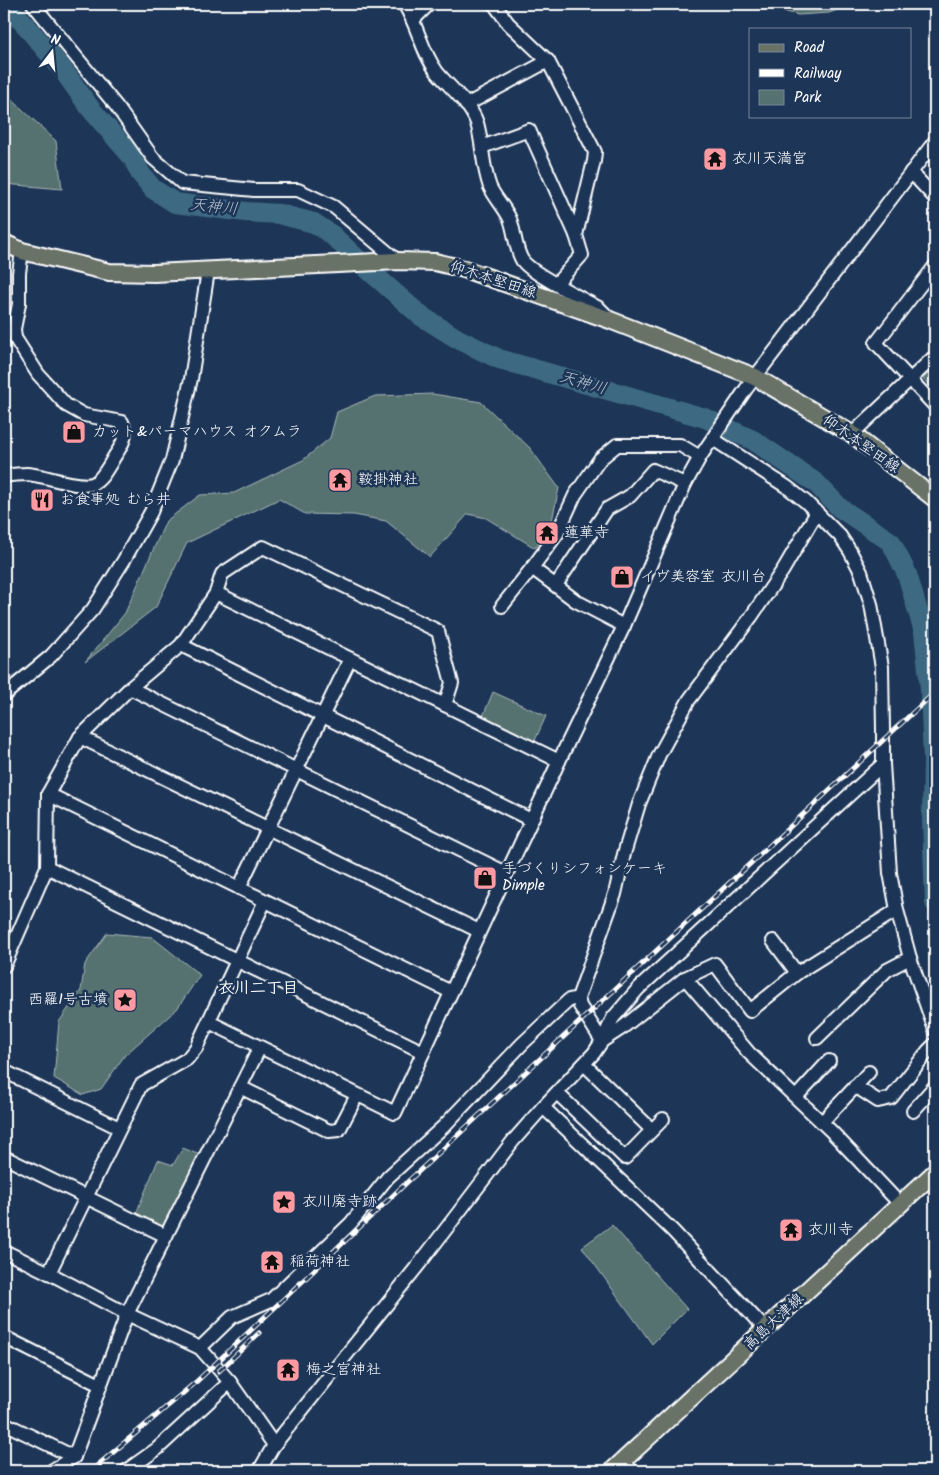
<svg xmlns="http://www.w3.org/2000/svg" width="939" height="1475" viewBox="0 0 939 1475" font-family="Kalam,'Klee One',sans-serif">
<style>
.green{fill:#567270;stroke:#aab8b8}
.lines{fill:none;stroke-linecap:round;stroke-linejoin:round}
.river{stroke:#3e6a82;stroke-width:20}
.minor-casing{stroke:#fff;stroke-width:16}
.major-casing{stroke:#fff;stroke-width:20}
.minor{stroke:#1d3557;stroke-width:12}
.major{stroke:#697266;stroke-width:16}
.rail-casing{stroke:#fff;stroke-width:5}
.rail{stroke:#1d3557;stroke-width:3;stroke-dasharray:9;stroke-linecap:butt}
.labels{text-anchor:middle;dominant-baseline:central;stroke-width:5;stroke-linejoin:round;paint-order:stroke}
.poi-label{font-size:15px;fill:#fff;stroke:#1d3557;text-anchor:start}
.street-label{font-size:15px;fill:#fff;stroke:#1d3557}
.water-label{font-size:16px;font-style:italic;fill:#b2c3cd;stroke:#1d3557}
.neighbourhood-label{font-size:16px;font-weight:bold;fill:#fff;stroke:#1d3557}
</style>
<rect width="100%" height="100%" fill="#1d3557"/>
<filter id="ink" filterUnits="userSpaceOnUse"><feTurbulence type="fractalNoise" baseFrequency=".02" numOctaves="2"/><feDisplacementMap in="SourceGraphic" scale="10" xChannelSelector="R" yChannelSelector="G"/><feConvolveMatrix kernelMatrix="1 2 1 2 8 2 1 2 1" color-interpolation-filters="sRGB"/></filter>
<g filter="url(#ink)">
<g class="green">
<path d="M 756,4 L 853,4 L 829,13 L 798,15 Z"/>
<path d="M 4,92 L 56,141 L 62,189 L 4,184 Z"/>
<path d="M 935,367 L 935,392 L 923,379 Z"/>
<path d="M 433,394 L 481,402 L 530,448 L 559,488 L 550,530 L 535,548 L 486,518 L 468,514 L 430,557 L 386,521 L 354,515 L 305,514 L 279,499 L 187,543 L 156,607 L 85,662 L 125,613 L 166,521 L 200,495 L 234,493 L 303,460 L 330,438 L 337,412 L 375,396 Z"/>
<path d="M 493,692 L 546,716 L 532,747 L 481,721 Z"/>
<path d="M 4,809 L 11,829 L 4,864 Z"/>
<path d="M 107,933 L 152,937 L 200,975 L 177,1009 L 125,1055 L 101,1089 L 83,1095 L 54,1078 L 59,1022 L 81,990 L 85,964 Z"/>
<path d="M 183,1148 L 202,1156 L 163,1228 L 135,1216 L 158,1160 L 173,1165 Z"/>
<path d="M 612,1225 L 687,1309 L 652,1344 L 582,1247 Z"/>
</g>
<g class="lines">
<path class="river" d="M 4,9 L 21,20 L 63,70 L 90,108 L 133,158 L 140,173 L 153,189 L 175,203 L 246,212 L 279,214 L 314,223 L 332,235 L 372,273 L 421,316 L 458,339 L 499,359 L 705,418 L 753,440 L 816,483 L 840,508 L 891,542 L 907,574 L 924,632 L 930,688 L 933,759 L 932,819 L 935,903"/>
<g class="minor-casing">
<g id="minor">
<path d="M 33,4 L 117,107 L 153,158 L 182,183 L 254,190 L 298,190 L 334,207 L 398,261"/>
<path d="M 404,4 C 418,25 421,51 437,72 C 450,88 470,103 477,123 C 483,144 482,166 490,187 C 495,198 505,208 510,219 C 515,232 515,248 522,260 C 530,273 583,299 599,308 L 607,316"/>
<path d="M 494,4 L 508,23 L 548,61"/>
<path d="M 413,20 L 429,4"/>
<path d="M 466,105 L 548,61 L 595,152 L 594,161 L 576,235 L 582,255 L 556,284"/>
<path d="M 482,147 L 529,130 L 576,235"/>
<path d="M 911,172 L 935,198"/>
<path d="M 935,266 L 876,343 L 935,406"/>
<path d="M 852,434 L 935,356"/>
<path d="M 713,439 L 787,487 L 806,502 L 840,536 L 850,551 L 861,572 L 871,604 L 882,667 L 883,729 L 883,764 L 890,873 L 897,910 L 910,958 L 935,1030"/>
<path d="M 4,476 C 11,475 19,474 27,474 C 45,475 75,488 92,484 C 102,481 110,463 116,454 C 123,444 128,434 122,422 L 84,415 L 66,405 L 38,374 L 15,338 L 14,329 L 19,304 L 19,273 L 22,251"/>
<path d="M 556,585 L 607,509 L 630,496 L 653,470 L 685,484"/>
<path d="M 216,593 L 559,761"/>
<path d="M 502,606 L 532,568"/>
<path d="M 624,626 L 576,601 L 532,568 L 557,534 L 575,495 L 600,459 L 617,445 L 680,445 L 700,457"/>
<path d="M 181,645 L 531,820"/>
<path d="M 130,688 L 506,873"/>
<path d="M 4,695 L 51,656 L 93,609 L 124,560 L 151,512 L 172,460 L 191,379 L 208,271"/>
<path d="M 80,737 L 479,931"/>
<path d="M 48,794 L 451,992"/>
<path d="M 47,867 L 423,1052"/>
<path d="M 239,888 L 350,659"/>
<path d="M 773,941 L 797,973"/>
<path d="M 4,966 L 47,867 L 48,794 L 80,737 L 130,688 L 181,645 L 216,593 L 222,574 L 263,547 L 438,631 L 452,683 L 445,705"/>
<path d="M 685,978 L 749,1053 L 831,1131 L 901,1205"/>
<path d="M 209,1022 L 395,1113 L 559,761 L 624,626 L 685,484 L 700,457 L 746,389 L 935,141"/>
<path d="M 817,1038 L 887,970 L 910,958"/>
<path d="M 602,1041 L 580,1006 L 578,998 L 615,894 L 624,854 L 639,804 L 659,755 L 689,700 L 751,617 L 783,570 L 817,512"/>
<path d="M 602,1041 L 622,1028 L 685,978 L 715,964 L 750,1011 L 797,973 L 897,910"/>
<path d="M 584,1064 L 652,1130"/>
<path d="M 4,1071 L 119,1128"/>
<path d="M 855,1086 L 878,1101 L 891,1098 L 928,1051 L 935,1044"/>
<path d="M 240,1087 L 329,1131 L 339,1130 L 357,1095"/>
<path d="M 557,1093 L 625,1158 L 663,1119"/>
<path d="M 796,1097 L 829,1061"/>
<path d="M 543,1107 L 672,1230 L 766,1330"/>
<path d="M 913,1111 L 935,1086"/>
<path d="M 822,1122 L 869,1072"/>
<path d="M 4,1157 L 166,1236"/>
<path d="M 4,1251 L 49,1273 L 127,1314 L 200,1348 L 230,1382 L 274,1445"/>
<path d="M 49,1273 L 141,1085 L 187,1059 L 196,1048 L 265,901"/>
<path d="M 4,1337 L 100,1385"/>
<path d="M 200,1348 L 232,1317 L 271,1300 L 351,1223 L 388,1177 L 443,1127 L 522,1044 L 569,1000 L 578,998"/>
<path d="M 4,1423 L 74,1457"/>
<path d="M 623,1461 L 632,1471"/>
<path d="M 51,1471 L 74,1457 L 127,1314 L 260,1047"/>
<path d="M 126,1471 L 157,1449 L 230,1382"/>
<path d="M 259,1471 L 274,1445 L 420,1263 L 513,1141 L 543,1107 L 594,1053 L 602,1041 L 613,1018 L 638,989 L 883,764"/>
</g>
</g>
<g class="major-casing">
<g id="major">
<path d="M 4,243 L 22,251 L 109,272 L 154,273 L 398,261 L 435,262 L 464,269 L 610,320 L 755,377 L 852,434 L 935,499"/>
<path d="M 612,1471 L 935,1172"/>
</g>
</g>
<use href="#minor" class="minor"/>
<use href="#major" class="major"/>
<g class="rail-casing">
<g id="rail">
<path d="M 219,1371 L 259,1333"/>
<path d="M 91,1471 L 196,1382 L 403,1186 L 935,692"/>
</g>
</g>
<use href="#rail" class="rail"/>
</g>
</g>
<defs>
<g id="temple-square" transform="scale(1.25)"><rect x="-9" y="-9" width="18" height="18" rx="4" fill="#ff9aa2" stroke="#1d3557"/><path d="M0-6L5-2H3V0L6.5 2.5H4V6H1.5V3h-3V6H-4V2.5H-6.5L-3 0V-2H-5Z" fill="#111"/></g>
<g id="shop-square" transform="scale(1.25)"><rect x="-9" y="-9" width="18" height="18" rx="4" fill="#ff9aa2" stroke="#1d3557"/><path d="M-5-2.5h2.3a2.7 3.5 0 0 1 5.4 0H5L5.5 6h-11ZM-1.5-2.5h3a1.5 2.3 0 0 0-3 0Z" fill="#111"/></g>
<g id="restaurant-square" transform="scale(1.25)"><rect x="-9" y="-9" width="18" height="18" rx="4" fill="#ff9aa2" stroke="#1d3557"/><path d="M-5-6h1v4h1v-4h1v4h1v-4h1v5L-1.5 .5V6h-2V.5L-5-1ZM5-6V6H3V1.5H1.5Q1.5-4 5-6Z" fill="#111"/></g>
<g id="sight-square" transform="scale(1.25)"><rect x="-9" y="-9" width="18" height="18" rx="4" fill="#ff9aa2" stroke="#1d3557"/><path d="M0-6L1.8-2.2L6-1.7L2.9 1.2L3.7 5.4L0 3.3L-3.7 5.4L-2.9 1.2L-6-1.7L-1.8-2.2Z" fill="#111"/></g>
</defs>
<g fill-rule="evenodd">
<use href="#temple-square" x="715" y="159"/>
<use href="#shop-square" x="74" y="432"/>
<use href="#temple-square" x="340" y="480"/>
<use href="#restaurant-square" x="42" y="500"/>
<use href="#temple-square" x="547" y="533"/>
<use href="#shop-square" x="622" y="577"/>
<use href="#shop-square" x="485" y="878"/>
<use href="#sight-square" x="125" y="1000"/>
<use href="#sight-square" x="284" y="1202"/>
<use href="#temple-square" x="791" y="1230"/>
<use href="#temple-square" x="272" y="1262"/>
<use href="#temple-square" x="288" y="1370"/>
</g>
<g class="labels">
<g class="poi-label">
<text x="732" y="159">衣川天満宮</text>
<text x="92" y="432">カット&amp;パーマハウス オクムラ</text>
<text x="358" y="480">鞍掛神社</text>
<text x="60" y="500">お食事処 むら井</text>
<text x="564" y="533">蓮華寺</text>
<text x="640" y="577">イヴ美容室 衣川台</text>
<text x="502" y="869">手づくりシフォンケーキ<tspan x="502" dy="17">Dimple</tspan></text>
<text x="108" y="1000" text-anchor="end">西羅1号古墳</text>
<text x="302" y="1202">衣川廃寺跡</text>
<text x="808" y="1230">衣川寺</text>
<text x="290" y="1262">稲荷神社</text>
<text x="306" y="1370">梅之宮神社</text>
</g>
<g class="street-label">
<text transform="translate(493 280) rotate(18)">仰木本堅田線</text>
<text transform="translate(861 444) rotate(35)">仰木本堅田線</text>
<text transform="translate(774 1322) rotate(-43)">高島大津線</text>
</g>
<g class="water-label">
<text transform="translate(214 207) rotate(6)">天神川</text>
<text transform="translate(583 383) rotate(16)">天神川</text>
</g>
<g class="neighbourhood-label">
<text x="258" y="988">衣川二丁目</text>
</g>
</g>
<rect width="939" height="1475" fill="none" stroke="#1d3557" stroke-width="20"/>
<rect x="10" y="10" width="919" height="1455" fill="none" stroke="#fff" stroke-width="2" filter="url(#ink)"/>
<rect x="749" y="28" width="162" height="90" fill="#1d3557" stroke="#77869a"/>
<rect x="759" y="44" width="25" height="8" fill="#697266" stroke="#77869a"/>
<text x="794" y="52" font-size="15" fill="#ffffff">Road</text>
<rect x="759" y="69" width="25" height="8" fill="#ffffff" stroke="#77869a"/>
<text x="794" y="78" font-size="15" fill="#ffffff">Railway</text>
<rect x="759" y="90" width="25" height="15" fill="#567270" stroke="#77869a"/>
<text x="794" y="102" font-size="15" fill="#ffffff">Park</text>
<g transform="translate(52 52) rotate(16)" stroke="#1d3557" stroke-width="4" paint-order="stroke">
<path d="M0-4L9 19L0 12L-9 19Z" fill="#ffffff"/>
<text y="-8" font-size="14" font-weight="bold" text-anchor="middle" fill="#ffffff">N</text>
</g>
</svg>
